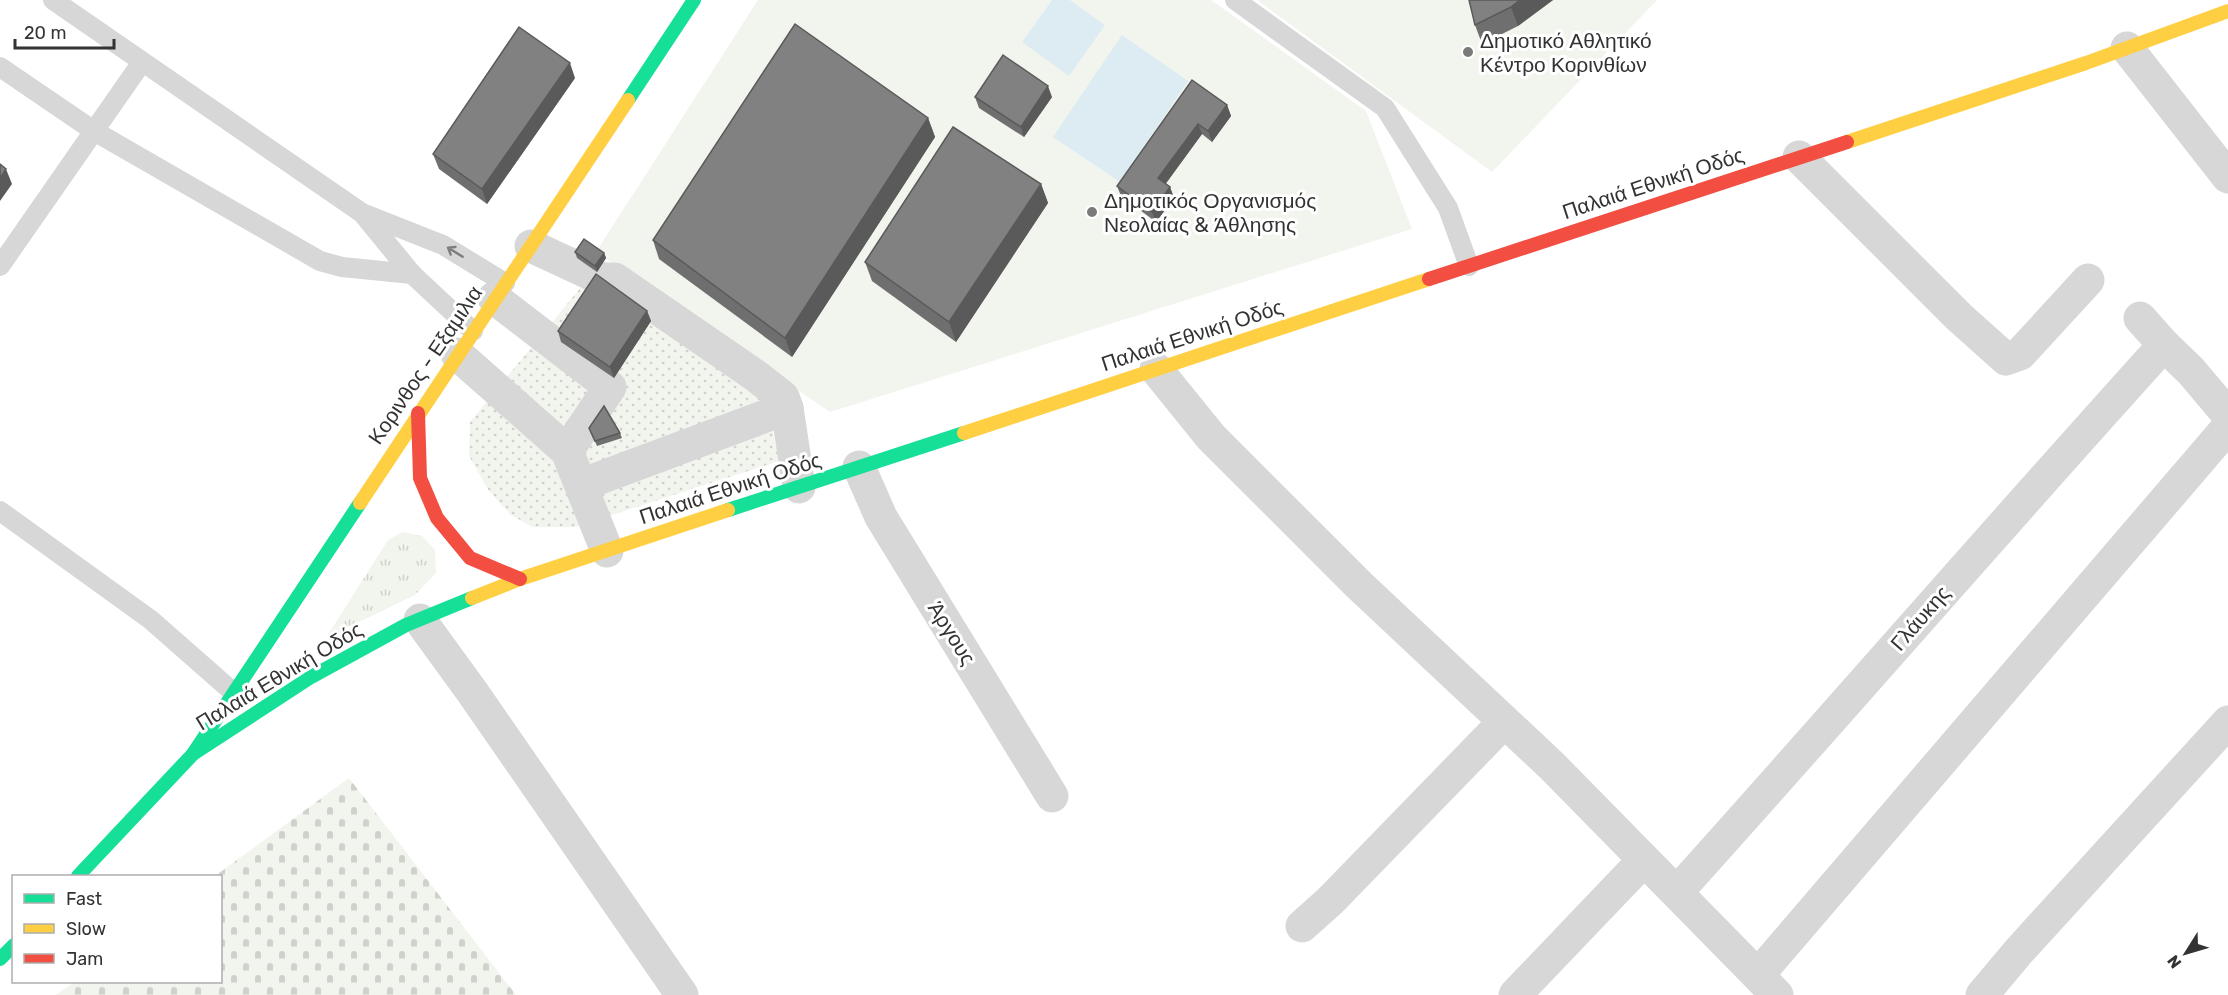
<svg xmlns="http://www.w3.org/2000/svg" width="2228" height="995" viewBox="0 0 2228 995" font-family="Rubik,sans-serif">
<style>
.grass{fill:url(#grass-tufts)}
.cemetery{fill:url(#cemetery-stones)}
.park{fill:url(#park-dots)}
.garden{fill:#f1f5ed;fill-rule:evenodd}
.water{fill:#ddebf3}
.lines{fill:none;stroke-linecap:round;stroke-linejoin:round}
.lane{stroke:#d7d7d7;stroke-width:20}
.street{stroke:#d7d7d7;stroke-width:33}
.fast{stroke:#16e098;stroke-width:14}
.slow{stroke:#ffcf43;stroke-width:14}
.jam{stroke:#f24e42;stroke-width:14}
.wall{fill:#6f6f6f}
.shaded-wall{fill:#5a5a5a}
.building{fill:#818181;stroke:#5a5a5a;stroke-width:1.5}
.oneway{stroke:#7d7d7d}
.poi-dot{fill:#7a7a7a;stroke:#fff;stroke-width:2}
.labels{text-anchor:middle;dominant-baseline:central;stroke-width:6;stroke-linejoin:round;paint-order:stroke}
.poi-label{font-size:21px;fill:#333;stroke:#fff;text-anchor:start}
.street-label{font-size:21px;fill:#333;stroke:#fff}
</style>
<defs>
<pattern id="grass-tufts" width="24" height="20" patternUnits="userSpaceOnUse" patternTransform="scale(1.5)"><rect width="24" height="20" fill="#f1f5ed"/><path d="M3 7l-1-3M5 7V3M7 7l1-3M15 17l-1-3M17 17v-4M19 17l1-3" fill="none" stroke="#cfd2cc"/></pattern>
<pattern id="cemetery-stones" width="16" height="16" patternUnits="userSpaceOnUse" patternTransform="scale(1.5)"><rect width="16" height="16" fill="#f1f5ed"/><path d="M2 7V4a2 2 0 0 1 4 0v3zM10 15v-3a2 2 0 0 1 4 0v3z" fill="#cfd2cc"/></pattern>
<pattern id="park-dots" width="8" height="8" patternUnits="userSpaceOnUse" patternTransform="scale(1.5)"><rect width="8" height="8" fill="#f1f5ed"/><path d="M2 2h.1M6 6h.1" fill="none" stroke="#cfd2cc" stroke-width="1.8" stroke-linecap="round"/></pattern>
</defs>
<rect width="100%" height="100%" fill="#fff"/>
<path class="grass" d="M 402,532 L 422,536 L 435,550 L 436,573 L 415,595 L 326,638 L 388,540 Z"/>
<path class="cemetery" d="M 349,778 L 516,995 L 56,995 L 74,982 L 220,982 L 220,876 L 215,876 Z"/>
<path class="park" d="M 591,275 L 765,395 L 779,461 L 575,527 L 532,527 L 510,514 L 489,491 L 469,456 L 470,422 Z"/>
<g class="garden">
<path d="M 758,0 L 1052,0 L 1022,42 L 1105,25 L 1070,0 L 1211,0 L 1366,111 L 1412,229 L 830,412 L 596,252 ZM 1196,91 L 1212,141 L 1202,134 L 1162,189 Z"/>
<path d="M 1257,0 L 1657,0 L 1492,172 Z"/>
</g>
<g class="water">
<path d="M 1052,0 L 1070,0 L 1105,25 L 1069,76 L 1022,42 Z"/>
<path d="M 1122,35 L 1188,81 L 1120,182 L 1053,137 Z"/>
</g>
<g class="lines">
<g class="lane">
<path d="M 53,0 L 362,213"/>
<path d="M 1235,0 L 1385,108 L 1448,208 L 1469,266"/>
<path d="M 0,67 L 94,131 L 320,261 L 342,267 L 412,274"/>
<path d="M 0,266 L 142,62"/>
<path d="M 473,331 L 412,274 L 362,213 L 443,245 L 505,283"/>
<path d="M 0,511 L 151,620 L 234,693"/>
</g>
<g class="street">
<path d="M 2127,48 L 2228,177"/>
<path d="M 1799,157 L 1959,317 L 2006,359 L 2020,354 L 2088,280"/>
<path d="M 531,246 L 602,279 L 615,279 L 756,376 L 783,397 L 787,408 L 799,487"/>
<path d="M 494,298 L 610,387 L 567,451"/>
<path d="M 2140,318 L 2164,345 L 2191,371 L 2228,415"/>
<path d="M 457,354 L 567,451 L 607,551"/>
<path d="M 1156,369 L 1211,437 L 1359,585 L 1552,766 L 1777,995"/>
<path d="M 859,467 L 881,517 L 1052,796"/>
<path d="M 581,485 L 787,408"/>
<path d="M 420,620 L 473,693 L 682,995"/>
<path d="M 1677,892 C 1840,711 2000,526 2164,345"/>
<path d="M 1302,926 L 1330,901 L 1504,722"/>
<path d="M 1758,975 L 2228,427"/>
<path d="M 1515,995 L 1644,860"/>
<path d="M 1982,995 L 2019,951 L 2228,722"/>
</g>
<g class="fast">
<path d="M 628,100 L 694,0"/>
<path d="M 728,510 L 964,433"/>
<path d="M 193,754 L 311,677 L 406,625 L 472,598"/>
<path d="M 78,876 L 193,754 L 360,503"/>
<path d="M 0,959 L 14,945"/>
</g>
<g class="slow">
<path d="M 1847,142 L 2086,63 L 2228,11"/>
<path d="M 964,433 L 1429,279"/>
<path d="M 360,503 L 628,100"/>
<path d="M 472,598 L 520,579 L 728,510"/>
</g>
<g class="jam">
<path d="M 1429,279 L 1847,142"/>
<path d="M 418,413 L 420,478 L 437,518 L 470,558 L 520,579"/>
</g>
</g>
<g class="wall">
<path d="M 1469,0 L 1553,0 L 1518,26 L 1482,44 L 1475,25 Z"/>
<path d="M 575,78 L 487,204 L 439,169 L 433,154 Z"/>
<path d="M 1192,80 L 1227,105 L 1231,116 L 1212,142 L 1202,134 L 1165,184 L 1170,187 L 1174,198 L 1156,222 L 1121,196 L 1117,186 Z"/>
<path d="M 975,97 L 1052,97 L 1024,137 L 979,108 Z"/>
<path d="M 928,118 L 935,137 L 792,357 L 659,259 L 653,240 Z"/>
<path d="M 1041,184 L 1048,203 L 956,342 L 872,281 L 865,262 Z"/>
<path d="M 575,252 L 604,253 L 606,258 L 597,272 L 577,258 Z"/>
<path d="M 647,311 L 651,321 L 614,378 L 561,342 L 558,331 Z"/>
<path d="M 589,428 L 620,433 L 622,438 L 597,446 Z"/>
</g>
<g class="shaded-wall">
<path d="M 1520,0 L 1553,0 L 1518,26 L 1511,7 Z"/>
<path d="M 570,63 L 575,78 L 487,204 L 482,189 Z"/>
<path d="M 1048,86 L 1052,97 L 1024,137 L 1021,127 Z"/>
<path d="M 1227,105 L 1231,116 L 1212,142 L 1208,131 Z"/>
<path d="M 928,118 L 935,137 L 792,357 L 785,338 Z"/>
<path d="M 1198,124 L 1202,134 L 1162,189 L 1158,178 Z"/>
<path d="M 6,169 L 12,184 L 0,201 L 0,178 Z"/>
<path d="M 1041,184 L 1048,203 L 956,342 L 949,322 Z"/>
<path d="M 1170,187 L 1174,198 L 1156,222 L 1152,212 Z"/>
<path d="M 604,253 L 606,258 L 597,272 L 595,266 Z"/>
<path d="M 647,311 L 651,321 L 614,378 L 610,367 Z"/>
</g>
<g class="building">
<path d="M 1469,0 L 1520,0 L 1511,7 L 1475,25 Z"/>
<path d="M 795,24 L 928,118 L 785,338 L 653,240 Z"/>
<path d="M 519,27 L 570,63 L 482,189 L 433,154 Z"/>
<path d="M 1003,55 L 1048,86 L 1021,127 L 975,97 Z"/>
<path d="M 1192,80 L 1227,105 L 1208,131 L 1198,124 L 1158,178 L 1170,187 L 1152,212 L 1117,186 Z"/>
<path d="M 953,127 L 1041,184 L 949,322 L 865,262 Z"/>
<path d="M 0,164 L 6,169 L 0,178 Z"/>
<path d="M 584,239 L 604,253 L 595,266 L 575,252 Z"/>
<path d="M 596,274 L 647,311 L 610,367 L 558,331 Z"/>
<path d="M 604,406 L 620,433 L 595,441 L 589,428 Z"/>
</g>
<defs><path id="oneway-shaft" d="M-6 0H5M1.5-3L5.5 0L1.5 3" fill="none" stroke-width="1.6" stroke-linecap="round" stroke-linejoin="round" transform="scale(1.5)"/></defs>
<use class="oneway" href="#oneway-shaft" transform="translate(455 252) rotate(-148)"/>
<g class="poi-dot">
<circle cx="1468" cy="52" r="6"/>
<circle cx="1092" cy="212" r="6"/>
</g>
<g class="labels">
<g class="poi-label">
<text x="1480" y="40">Δημοτικό Αθλητικό<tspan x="1480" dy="24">Κέντρο Κορινθίων</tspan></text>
<text x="1104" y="200">Δημοτικός Οργανισμός<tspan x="1104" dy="24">Νεολαίας &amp; Άθλησης</tspan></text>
</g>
<g class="street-label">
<text transform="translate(1653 183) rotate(-18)">Παλαιά Εθνική Οδός</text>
<text transform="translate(1192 335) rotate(-18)">Παλαιά Εθνική Οδός</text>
<text transform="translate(425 365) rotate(-56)">Κορινθος - Εξαμιλια</text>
<text transform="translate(730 488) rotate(-18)">Παλαιά Εθνική Οδός</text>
<text transform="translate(1920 618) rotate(-49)">Γλάυκης</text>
<text transform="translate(952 633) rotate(58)">Άργους</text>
<text transform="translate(279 676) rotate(-31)">Παλαιά Εθνική Οδός</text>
</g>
</g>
<rect x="12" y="875" width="210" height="108" fill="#ffffff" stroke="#adadad" stroke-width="1.5"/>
<rect x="24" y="894" width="30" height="9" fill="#16e098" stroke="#adadad" stroke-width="1.5"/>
<text x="66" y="905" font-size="18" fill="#333333">Fast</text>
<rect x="24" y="924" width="30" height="9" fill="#ffcf43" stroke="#adadad" stroke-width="1.5"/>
<text x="66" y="935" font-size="18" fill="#333333">Slow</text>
<rect x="24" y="954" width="30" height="9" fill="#f24e42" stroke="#adadad" stroke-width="1.5"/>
<text x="66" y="965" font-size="18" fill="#333333">Jam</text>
<g transform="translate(2186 953) rotate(233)" stroke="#ffffff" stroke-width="4.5" paint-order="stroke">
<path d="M0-4.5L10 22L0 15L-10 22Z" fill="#333333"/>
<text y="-9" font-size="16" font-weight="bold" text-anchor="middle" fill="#333333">N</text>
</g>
<path d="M15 39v9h99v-9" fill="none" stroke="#333333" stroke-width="3"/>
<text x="24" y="39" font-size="18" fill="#333333" stroke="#ffffff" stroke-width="4.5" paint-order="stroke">20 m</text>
</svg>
